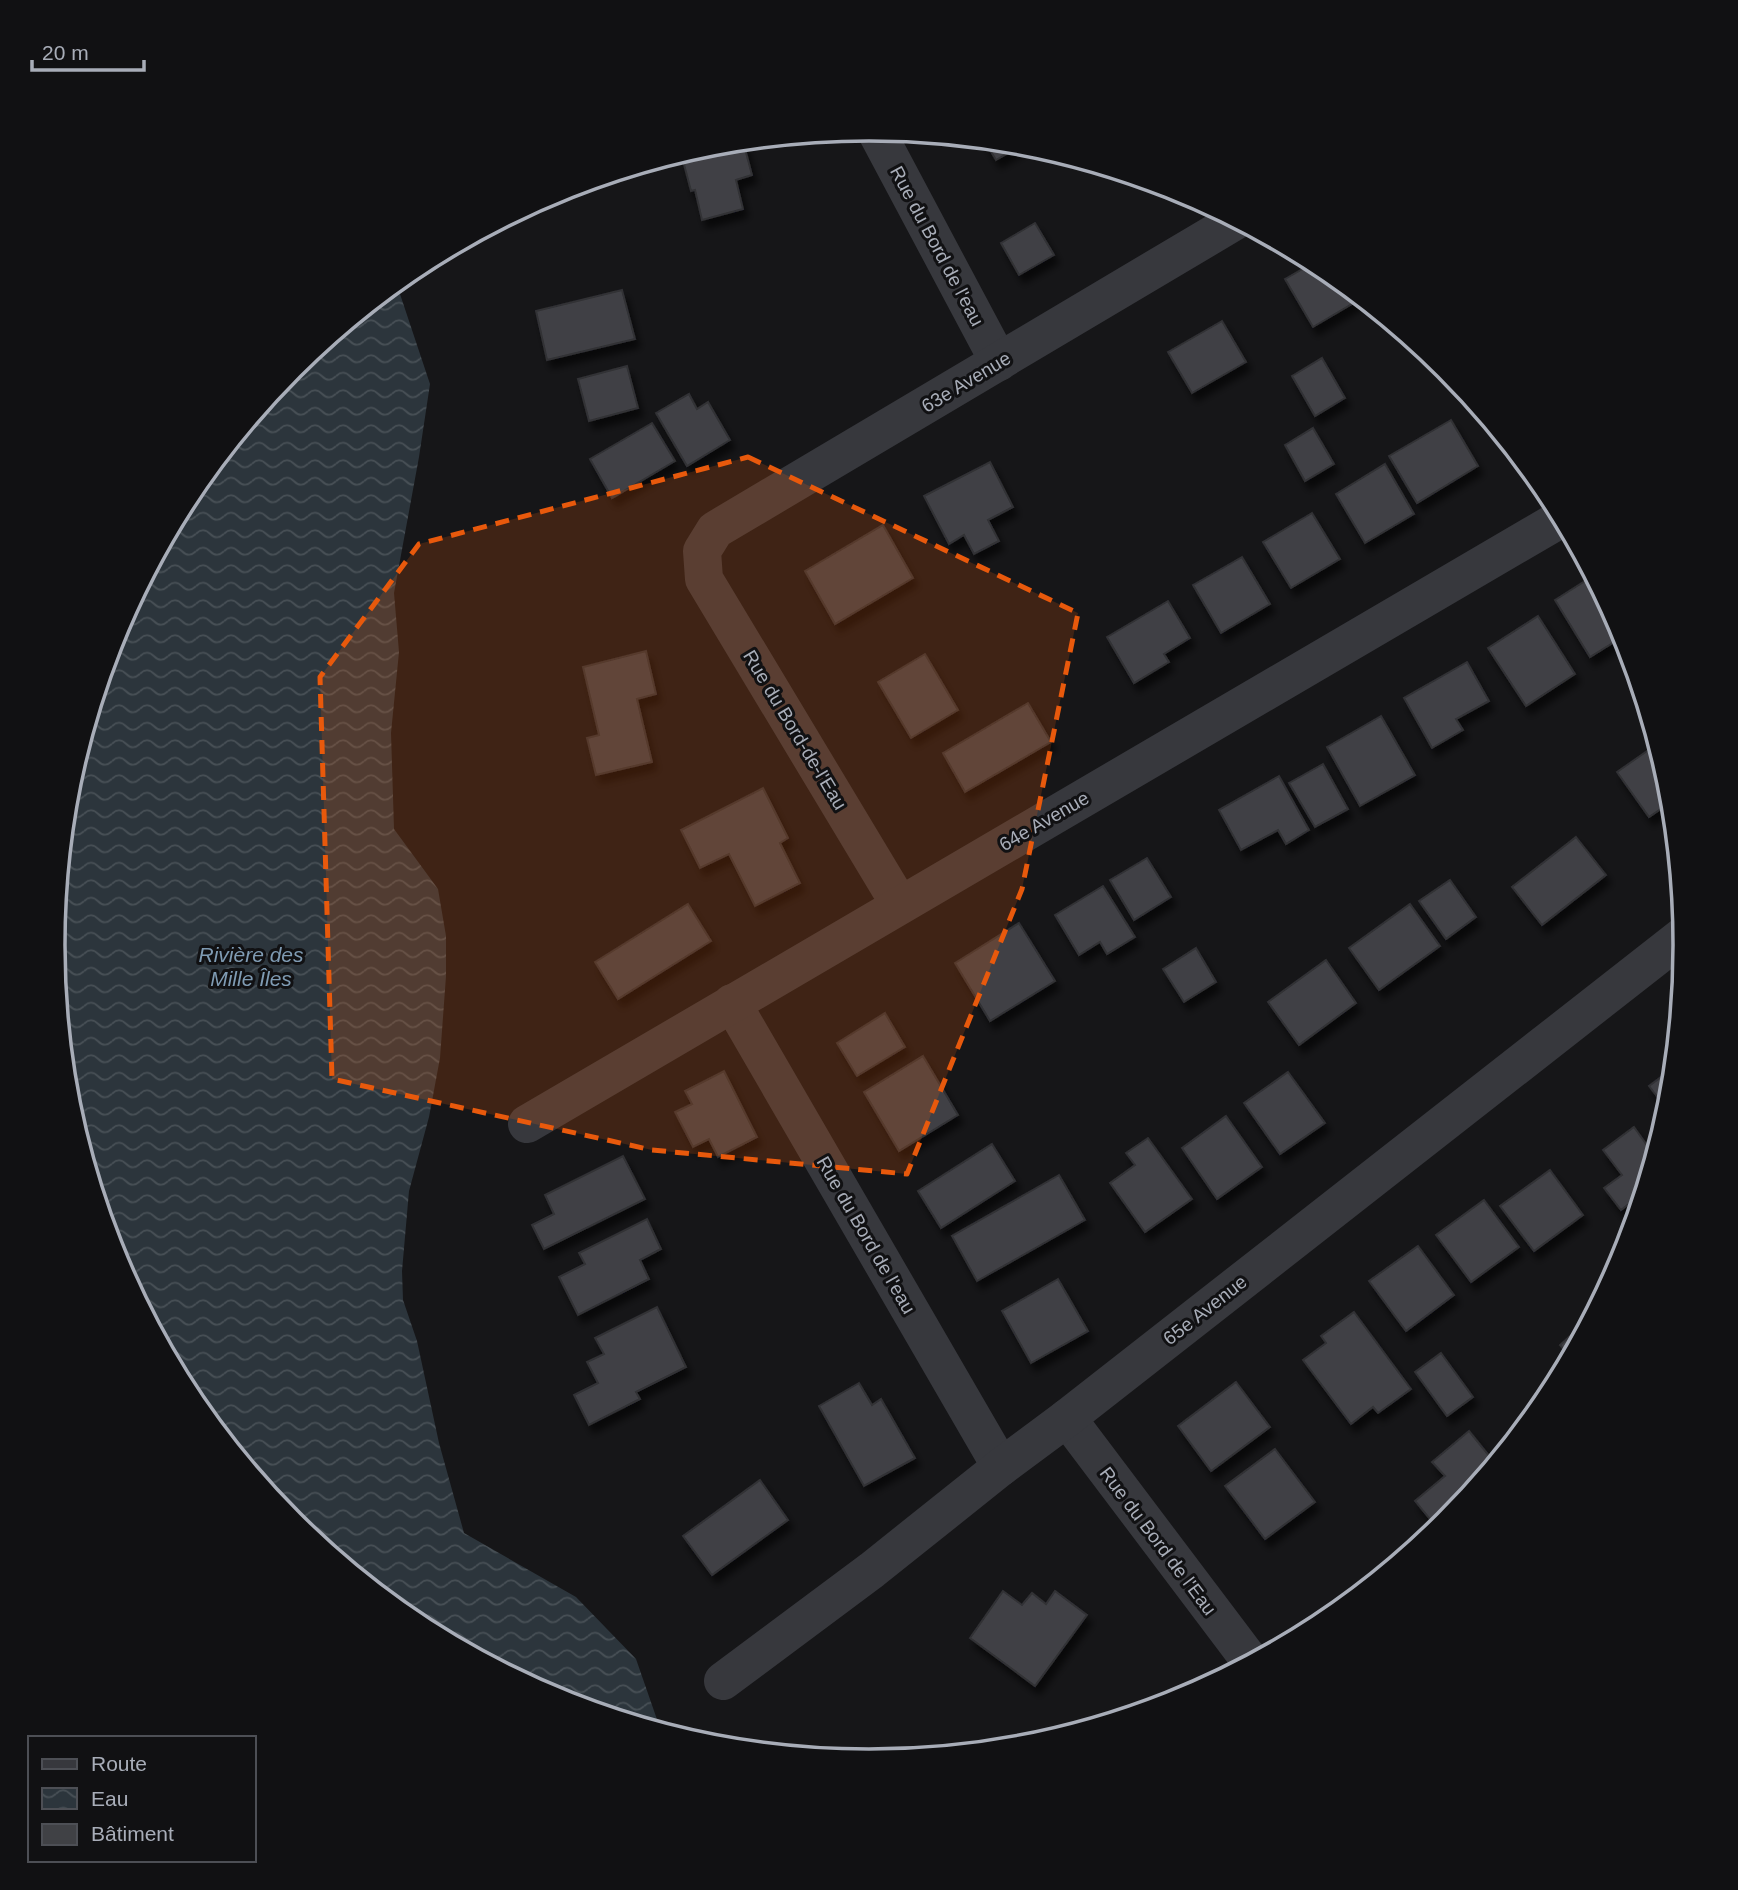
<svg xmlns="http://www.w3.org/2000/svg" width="1738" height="1890" viewBox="0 0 1738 1890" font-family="Helvetica,sans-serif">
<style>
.water{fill:url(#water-waves)}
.building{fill:#404145;stroke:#303034;stroke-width:2;filter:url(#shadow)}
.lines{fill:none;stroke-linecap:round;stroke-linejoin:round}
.minor{stroke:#37383d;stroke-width:38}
.marked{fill:#e8590c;fill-opacity:0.2;stroke:#e8590c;stroke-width:5;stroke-dasharray:14 9;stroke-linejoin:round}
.labels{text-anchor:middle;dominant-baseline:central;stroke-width:6;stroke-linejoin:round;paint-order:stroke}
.street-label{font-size:19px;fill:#a8adb8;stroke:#111113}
.water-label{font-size:21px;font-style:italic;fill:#7f9bb3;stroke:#111113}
.rim{fill:none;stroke:#a8adb8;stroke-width:3.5}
</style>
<defs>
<pattern id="water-waves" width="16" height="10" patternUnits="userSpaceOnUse" patternTransform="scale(1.75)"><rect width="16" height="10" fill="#2c353c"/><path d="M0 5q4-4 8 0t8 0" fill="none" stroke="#485056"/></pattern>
<filter id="shadow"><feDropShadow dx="4.5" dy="8" stdDeviation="3.5" flood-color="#0009"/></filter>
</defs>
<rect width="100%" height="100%" fill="#161618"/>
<path class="water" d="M 396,282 L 430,384 L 419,457 L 394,593 L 399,652 L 391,733 L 394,829 L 438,889 L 446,936 L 446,976 L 440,1058 L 429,1117 L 409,1191 L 402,1271 L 403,1300 L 417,1341 L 439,1443 L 464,1533 L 576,1597 L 636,1659 L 661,1731 L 556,1699 L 415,1624 L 291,1522 L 190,1398 L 115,1257 L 68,1104 L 53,945 L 68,785 L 115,632 L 190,491 L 292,367 Z"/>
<g class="building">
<path d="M 984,140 L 1024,144 L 996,160 Z"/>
<path d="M 743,141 L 752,175 L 736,180 L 743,209 L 702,220 L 695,190 L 691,191 L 681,153 L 710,144 Z"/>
<path d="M 1035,223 L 1054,255 L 1019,275 L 1001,243 Z"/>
<path d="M 1315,262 L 1323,266 L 1362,298 L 1313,327 L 1285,279 Z"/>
<path d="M 622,290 L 635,339 L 547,360 L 536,311 Z"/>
<path d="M 1222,321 L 1246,362 L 1192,393 L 1168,352 Z"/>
<path d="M 1322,358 L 1345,398 L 1315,416 L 1292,376 Z"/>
<path d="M 627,366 L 638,408 L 589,421 L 578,379 Z"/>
<path d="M 689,394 L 697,409 L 708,402 L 730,440 L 687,466 L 656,413 Z"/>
<path d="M 1451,420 L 1478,466 L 1417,503 L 1389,456 Z"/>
<path d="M 652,423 L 675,461 L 612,498 L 590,459 Z"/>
<path d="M 1313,428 L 1334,464 L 1305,481 L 1285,445 Z"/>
<path d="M 990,462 L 1013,507 L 988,520 L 999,541 L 974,554 L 964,535 L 949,544 L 924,496 Z"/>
<path d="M 1385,464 L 1414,514 L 1365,543 L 1336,494 Z"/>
<path d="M 1312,513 L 1340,559 L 1291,588 L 1263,542 Z"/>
<path d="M 883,525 L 913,578 L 835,624 L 805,571 Z"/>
<path d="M 1242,557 L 1270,604 L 1221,633 L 1193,585 Z"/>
<path d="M 1593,576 L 1624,636 L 1590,657 L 1555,600 Z"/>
<path d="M 1168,601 L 1190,638 L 1164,654 L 1169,662 L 1134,683 L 1107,637 Z"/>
<path d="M 1538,616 L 1575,674 L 1526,706 L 1488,648 Z"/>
<path d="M 646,651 L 656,694 L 637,699 L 652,762 L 596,775 L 587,738 L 599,735 L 583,667 Z"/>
<path d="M 925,654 L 958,710 L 911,738 L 878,682 Z"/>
<path d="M 1467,662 L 1489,701 L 1456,719 L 1463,730 L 1432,748 L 1404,698 Z"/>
<path d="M 1028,703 L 1051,742 L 965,792 L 943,753 Z"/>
<path d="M 1381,716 L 1415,775 L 1360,806 L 1327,747 Z"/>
<path d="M 1657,744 L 1670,786 L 1671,802 L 1649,817 L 1617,772 Z"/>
<path d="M 1323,764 L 1348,809 L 1315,827 L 1289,783 Z"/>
<path d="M 1279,776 L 1309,830 L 1286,844 L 1278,830 L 1241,850 L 1219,810 Z"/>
<path d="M 763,788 L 788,838 L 780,843 L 800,883 L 755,906 L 729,854 L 700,868 L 681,830 Z"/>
<path d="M 1576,837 L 1606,875 L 1542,925 L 1512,887 Z"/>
<path d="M 1147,858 L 1171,897 L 1134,920 L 1110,880 Z"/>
<path d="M 1450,880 L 1476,917 L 1446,939 L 1419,901 Z"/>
<path d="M 1103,886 L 1135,937 L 1107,954 L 1100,942 L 1079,955 L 1055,915 Z"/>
<path d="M 688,904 L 711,941 L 618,999 L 595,962 Z"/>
<path d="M 1410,904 L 1440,946 L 1379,990 L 1349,948 Z"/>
<path d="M 1019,923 L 1055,981 L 990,1021 L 955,963 Z"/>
<path d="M 1196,948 L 1216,982 L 1184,1002 L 1163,969 Z"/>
<path d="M 1326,960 L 1356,1003 L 1299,1045 L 1268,1002 Z"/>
<path d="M 885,1013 L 905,1047 L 857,1076 L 837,1043 Z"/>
<path d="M 923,1056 L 958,1115 L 899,1151 L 864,1092 Z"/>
<path d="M 1673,1068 L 1670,1105 L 1668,1111 L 1649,1086 Z"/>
<path d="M 724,1071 L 757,1137 L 718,1157 L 709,1139 L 693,1147 L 675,1112 L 692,1104 L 685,1091 Z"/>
<path d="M 1288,1072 L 1325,1123 L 1280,1154 L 1244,1103 Z"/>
<path d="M 1226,1116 L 1262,1167 L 1217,1199 L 1182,1148 Z"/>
<path d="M 1634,1127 L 1654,1155 L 1643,1193 L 1621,1210 L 1604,1188 L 1622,1175 L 1603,1150 Z"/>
<path d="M 1148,1138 L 1192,1199 L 1145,1232 L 1110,1183 L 1135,1165 L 1126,1153 Z"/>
<path d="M 992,1144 L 1015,1181 L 941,1228 L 918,1191 Z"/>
<path d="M 623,1156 L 645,1199 L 544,1249 L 532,1225 L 554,1214 L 545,1195 Z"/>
<path d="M 1550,1170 L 1583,1215 L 1534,1251 L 1500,1206 Z"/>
<path d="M 1059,1175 L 1085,1220 L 977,1281 L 952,1236 Z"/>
<path d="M 1484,1200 L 1519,1247 L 1471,1282 L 1436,1235 Z"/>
<path d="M 647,1219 L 661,1249 L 640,1260 L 649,1279 L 578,1315 L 559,1277 L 585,1264 L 579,1253 Z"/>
<path d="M 1418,1246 L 1454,1295 L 1406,1331 L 1369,1281 Z"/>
<path d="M 1058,1279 L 1088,1331 L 1031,1363 L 1002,1311 Z"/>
<path d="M 657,1307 L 686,1367 L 636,1392 L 640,1399 L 589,1425 L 574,1395 L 598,1383 L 587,1362 L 604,1354 L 595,1338 Z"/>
<path d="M 1354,1312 L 1411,1389 L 1378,1413 L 1373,1407 L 1351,1424 L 1303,1360 L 1326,1343 L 1321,1336 Z"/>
<path d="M 1591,1317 L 1570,1357 L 1560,1345 Z"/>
<path d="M 1441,1353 L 1473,1397 L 1447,1416 L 1415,1372 Z"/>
<path d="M 1236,1382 L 1270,1427 L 1211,1471 L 1178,1426 Z"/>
<path d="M 859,1383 L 872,1405 L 881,1399 L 915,1458 L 864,1486 L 819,1406 Z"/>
<path d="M 1469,1431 L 1495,1463 L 1446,1523 L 1438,1529 L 1415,1501 L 1445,1476 L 1432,1462 Z"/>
<path d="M 1275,1449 L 1315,1502 L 1265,1539 L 1225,1486 Z"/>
<path d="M 760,1480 L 788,1520 L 712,1575 L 683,1536 Z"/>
<path d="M 1003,1591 L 1022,1605 L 1032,1593 L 1046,1604 L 1055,1591 L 1087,1615 L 1035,1686 L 970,1638 Z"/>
</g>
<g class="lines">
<g class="minor">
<path d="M 875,129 L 999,362"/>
<path d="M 900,905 L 704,579 L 702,551 L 715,530 L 1237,220"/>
<path d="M 732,1003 L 1001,1467"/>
<path d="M 527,1124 L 1562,518"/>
<path d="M 1067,1418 L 1251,1662"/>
<path d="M 723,1681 L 872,1570 L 1001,1467 L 1067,1418 L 1684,935"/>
</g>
</g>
<path class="marked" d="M 748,457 L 1078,613 L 1022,889 L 907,1174 L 652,1150 L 332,1079 L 320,677 L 419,544 Z"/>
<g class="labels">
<g class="street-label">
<text transform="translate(937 246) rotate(62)">Rue du Bord de l'eau</text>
<text transform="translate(966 382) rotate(-31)">63e Avenue</text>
<text transform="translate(795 730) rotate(59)">Rue du Bord-de-l'Eau</text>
<text transform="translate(1044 821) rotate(-30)">64e Avenue</text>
<text transform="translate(866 1235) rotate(60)">Rue du Bord de l'eau</text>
<text transform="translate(1205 1310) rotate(-38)">65e Avenue</text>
<text transform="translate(1158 1541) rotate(53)">Rue du Bord de l'Eau</text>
</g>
<g class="water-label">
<text x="251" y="954">Rivière des<tspan x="251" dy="24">Mille Îles</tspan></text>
</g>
</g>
<path d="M0 0H1738V1890H0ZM65 945a804 804 0 1 1 1608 0a804 804 0 1 1-1608 0Z" fill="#111113" fill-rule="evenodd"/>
<path class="rim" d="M65 945a804 804 0 1 1 1608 0a804 804 0 1 1-1608 0Z"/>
<rect x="28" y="1736" width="228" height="126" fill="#111113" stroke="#4d4f55" stroke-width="2"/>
<rect x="42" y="1759" width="35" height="10" fill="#37383d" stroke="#4d4f55" stroke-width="2"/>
<text x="91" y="1771" font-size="21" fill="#a8adb8">Route</text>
<rect x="42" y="1788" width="35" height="21" fill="url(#water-waves)" stroke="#4d4f55" stroke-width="2"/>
<text x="91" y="1806" font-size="21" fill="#a8adb8">Eau</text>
<rect x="42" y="1824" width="35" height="21" fill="#404145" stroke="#4d4f55" stroke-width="2"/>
<text x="91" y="1841" font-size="21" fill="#a8adb8">Bâtiment</text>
<path d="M32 60v10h112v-10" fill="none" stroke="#a8adb8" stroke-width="3.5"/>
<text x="42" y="60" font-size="21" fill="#a8adb8" stroke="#111113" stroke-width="5" paint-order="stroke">20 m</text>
</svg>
